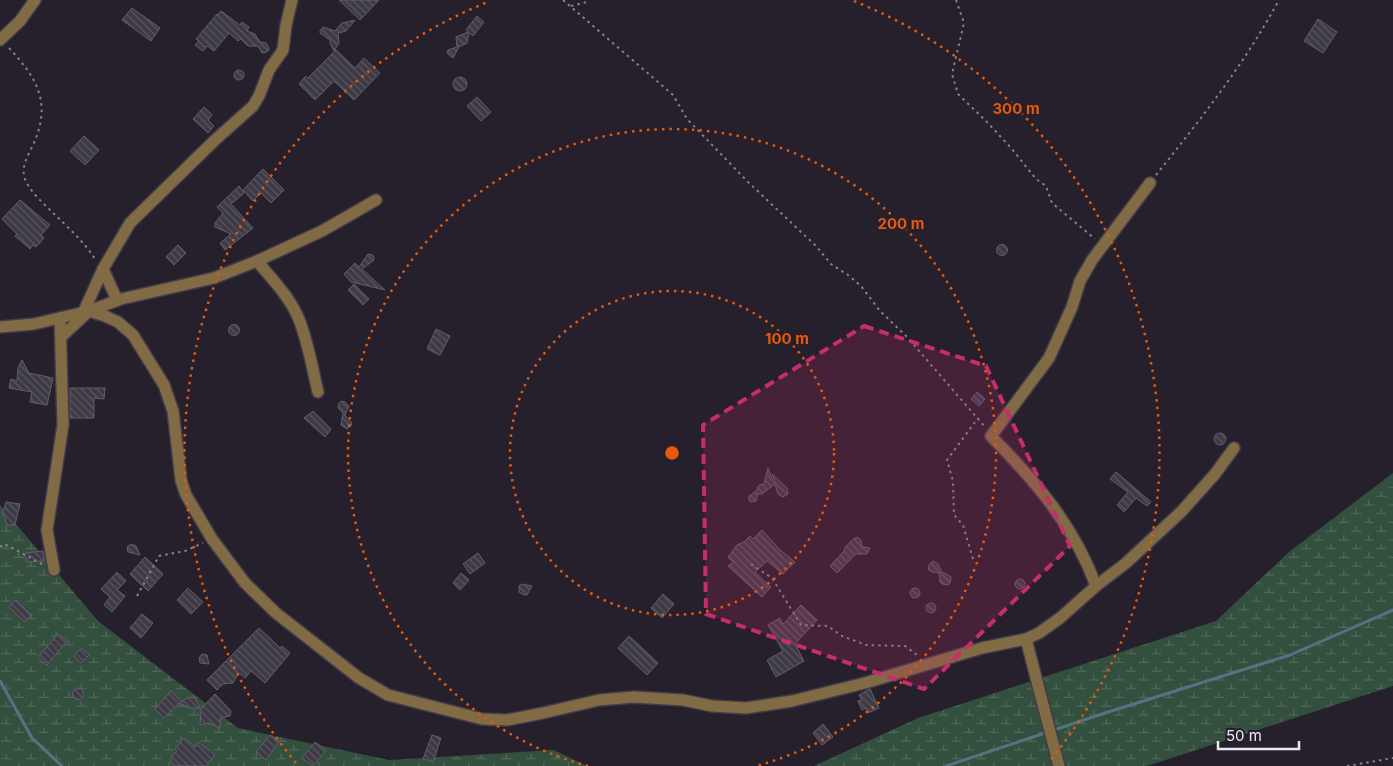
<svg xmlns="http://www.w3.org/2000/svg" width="1393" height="766" viewBox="0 0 1393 766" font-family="Inter,sans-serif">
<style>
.wetland{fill:url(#wetland-marsh)}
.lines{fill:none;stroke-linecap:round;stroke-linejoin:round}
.stream{stroke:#547284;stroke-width:3}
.building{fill:url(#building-back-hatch);stroke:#625e6b}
.minor-casing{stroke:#413c47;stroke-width:14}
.path{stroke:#86828b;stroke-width:2;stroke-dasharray:2.5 4;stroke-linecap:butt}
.minor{stroke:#806b44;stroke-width:11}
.marked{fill:#c62d6a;fill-opacity:0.2;stroke:#c62d6a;stroke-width:4;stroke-dasharray:10 6;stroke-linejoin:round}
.ring{fill:none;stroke:#e8590c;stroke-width:2.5;stroke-dasharray:2.5 5}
.centre{fill:#e8590c;stroke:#25202b;stroke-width:2.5}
.ring-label{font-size:15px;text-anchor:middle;font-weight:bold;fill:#e8590c;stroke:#25202b;stroke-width:4.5;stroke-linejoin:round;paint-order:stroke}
</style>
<defs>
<pattern id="wetland-marsh" width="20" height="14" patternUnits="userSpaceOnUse" patternTransform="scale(1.25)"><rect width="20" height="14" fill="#33503e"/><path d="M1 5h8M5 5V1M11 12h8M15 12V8" fill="none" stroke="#51695a"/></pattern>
<pattern id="building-back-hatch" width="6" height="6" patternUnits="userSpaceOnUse" patternTransform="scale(1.25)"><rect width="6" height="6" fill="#3d3945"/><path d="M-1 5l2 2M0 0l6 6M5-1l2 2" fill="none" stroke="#595660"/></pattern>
</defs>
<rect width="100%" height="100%" fill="#25202b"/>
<g class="wetland">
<path d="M 1393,473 L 1393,686 L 1147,766 L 814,766 L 918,718 L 1216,621 L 1289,552 Z"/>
<path d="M 0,505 L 98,621 L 238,728 L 389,760 L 554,750 L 587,766 L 0,766 Z"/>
</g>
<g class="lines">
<g class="stream">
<path d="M 0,681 L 32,738 L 62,766"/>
<path d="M 946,766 L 1105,713 L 1290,655 L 1393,610"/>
</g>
</g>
<g class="building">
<path d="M 339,0 L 379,0 L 360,20 Z"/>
<path d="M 132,8 L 160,28 L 151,41 L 122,20 Z"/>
<path d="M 221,11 L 240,25 L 242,22 L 249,27 L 247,31 L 255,34 L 260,42 L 266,43 L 269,48 L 269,50 L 267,52 L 262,53 L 258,46 L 248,46 L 241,39 L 238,41 L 229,33 L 214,51 L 207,46 L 203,51 L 195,45 L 199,41 L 196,39 L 217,14 L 218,15 Z"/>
<path d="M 477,16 L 484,22 L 473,36 L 469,33 L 467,43 L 459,47 L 453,58 L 450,56 L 447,52 L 448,50 L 457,47 L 456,37 L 468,32 L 466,30 Z"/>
<path d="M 1318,19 L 1337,32 L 1323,53 L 1304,41 Z"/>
<path d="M 355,20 L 346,31 L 338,33 L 339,43 L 334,51 L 330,43 L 330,40 L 320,33 L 320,31 L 323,27 L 335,31 L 342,23 Z"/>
<path d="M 336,50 L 355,68 L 364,58 L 380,73 L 354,100 L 334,81 L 315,100 L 299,84 L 306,76 L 308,78 Z"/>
<circle cx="239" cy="75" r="5"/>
<circle cx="460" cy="84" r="7"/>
<path d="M 477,97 L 491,112 L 481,121 L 467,106 Z"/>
<path d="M 204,107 L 212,115 L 208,120 L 214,126 L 208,133 L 193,119 Z"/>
<path d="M 84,136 L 99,150 L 85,165 L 70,151 Z"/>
<path d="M 263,169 L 284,190 L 271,203 L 261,193 L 253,201 L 243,190 Z"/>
<path d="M 239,186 L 244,193 L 231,204 L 253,228 L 225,250 L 220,243 L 231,234 L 215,227 L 215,223 L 223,213 L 217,207 Z"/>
<path d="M 20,200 L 50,225 L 41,235 L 44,238 L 36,247 L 33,245 L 30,249 L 15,236 L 17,234 L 2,219 Z"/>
<circle cx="1002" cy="250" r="5.5"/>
<path d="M 178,245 L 186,253 L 174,265 L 166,257 Z"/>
<path d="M 368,254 L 373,255 L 374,260 L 362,269 L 385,290 L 351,282 L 344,274 L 355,263 L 359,267 Z"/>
<path d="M 354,284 L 369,299 L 363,305 L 348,290 Z"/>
<circle cx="234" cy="330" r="5.5"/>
<path d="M 436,329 L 450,336 L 440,355 L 427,349 Z"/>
<path d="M 22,360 L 29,373 L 53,378 L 47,405 L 30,402 L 32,392 L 9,388 L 11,379 L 17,381 L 18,368 Z"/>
<path d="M 70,388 L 105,388 L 104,399 L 94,398 L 94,418 L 70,418 Z"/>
<path d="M 977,392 L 985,399 L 979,406 L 971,399 Z"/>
<path d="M 342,401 L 345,402 L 349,406 L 345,415 L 344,414 L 352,423 L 351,426 L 347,429 L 341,425 L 343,413 L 338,408 L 339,403 Z"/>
<path d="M 313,411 L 331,429 L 325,437 L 304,418 Z"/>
<circle cx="1220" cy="439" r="6"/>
<path d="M 768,468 L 773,482 L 775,482 L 772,474 L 787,488 L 788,494 L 783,497 L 781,496 L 778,494 L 775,484 L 762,494 L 758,494 L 756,501 L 751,502 L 749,501 L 749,496 L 756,491 L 759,485 L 764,484 Z"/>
<path d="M 1116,472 L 1151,502 L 1147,506 L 1136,498 L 1124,512 L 1117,505 L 1128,492 L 1110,479 Z"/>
<path d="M 6,502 L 20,504 L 15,525 L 7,525 L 3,512 Z"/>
<path d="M 762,530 L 780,550 L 795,562 L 783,574 L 767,561 L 755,572 L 771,587 L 762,597 L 728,566 L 733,562 L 728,557 L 737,545 L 744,542 L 750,536 L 753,539 Z"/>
<path d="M 857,537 L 861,540 L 862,547 L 870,548 L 867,554 L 856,554 L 837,573 L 830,566 L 845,550 L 844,549 L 852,540 Z"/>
<path d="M 131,544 L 136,546 L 140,555 L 128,552 L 127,547 Z"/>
<path d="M 43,551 L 44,561 L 26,562 L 25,553 Z"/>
<path d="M 478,553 L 485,563 L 470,574 L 463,564 Z"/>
<path d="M 145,557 L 163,574 L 148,591 L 130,574 Z"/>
<path d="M 933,561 L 938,564 L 941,571 L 951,577 L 950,583 L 948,585 L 942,584 L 940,582 L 939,573 L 932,572 L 928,569 L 929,565 Z"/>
<path d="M 117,572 L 126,581 L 117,590 L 125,596 L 112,612 L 104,605 L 110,597 L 101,589 Z"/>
<path d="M 461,573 L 469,580 L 460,590 L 453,583 Z"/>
<circle cx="1020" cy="584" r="5"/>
<path d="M 522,584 L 532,586 L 527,595 L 524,595 L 519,592 L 519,586 Z"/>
<path d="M 188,588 L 203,602 L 191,614 L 177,600 Z"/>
<circle cx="915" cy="593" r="5"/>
<path d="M 663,594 L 674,604 L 662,618 L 651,608 Z"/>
<path d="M 16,600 L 31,615 L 25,622 L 9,607 Z"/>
<circle cx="931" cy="608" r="5"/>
<path d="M 801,605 L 817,620 L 795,644 L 804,661 L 776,677 L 767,660 L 783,651 L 768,625 L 780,618 L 783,624 Z"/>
<path d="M 142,614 L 153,623 L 141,638 L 130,628 Z"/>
<path d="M 259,628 L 280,648 L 282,646 L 290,653 L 265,683 L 251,671 L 245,678 L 239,673 L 233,683 L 223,684 L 217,690 L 207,680 Z"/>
<path d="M 58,634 L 67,641 L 47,665 L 38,657 Z"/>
<path d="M 629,636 L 658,663 L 647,675 L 618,648 Z"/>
<path d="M 81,648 L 89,655 L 81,663 L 74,656 Z"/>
<path d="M 202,654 L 207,655 L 209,664 L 200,663 L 199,658 Z"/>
<circle cx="78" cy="694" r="5.5"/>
<path d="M 870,689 L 879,708 L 868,713 L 866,708 L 862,710 L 858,701 L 862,700 L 859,695 Z"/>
<path d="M 171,691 L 181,702 L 189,697 L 195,698 L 200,708 L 189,708 L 180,703 L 164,718 L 155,709 Z"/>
<path d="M 215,694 L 231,711 L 230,716 L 220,718 L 220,728 L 209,723 L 200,725 L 201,709 Z"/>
<path d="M 823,724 L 833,737 L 822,745 L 813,733 Z"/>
<path d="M 270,735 L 279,742 L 266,760 L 256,752 Z"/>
<path d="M 432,735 L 441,738 L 433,762 L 423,759 Z"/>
<path d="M 184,738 L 195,747 L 198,742 L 215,755 L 206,766 L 175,766 L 171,762 L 171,757 L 177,751 L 175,749 Z"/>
<path d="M 315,742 L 326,750 L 313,766 L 302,758 Z"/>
</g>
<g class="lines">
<g class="minor-casing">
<g id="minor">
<path d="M 0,40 L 20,21 L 35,0"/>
<path d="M 257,261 C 271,278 289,296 298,317 C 308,341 312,367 318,392"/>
<path d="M 103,269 L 117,300"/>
<path d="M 83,313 L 103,269 L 130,223 L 215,140 L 253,106 L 259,96 L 269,70 L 283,50 L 286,25 L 292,0"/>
<path d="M 0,327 L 34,324 L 89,311 L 105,316 L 118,322 L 133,335 L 164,385 L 173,411 L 181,480 L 186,495 L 212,539 L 245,583 L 276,613 L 359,678 L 388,695 L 482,719 L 507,720 L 543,713 L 599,700 L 634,697 L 683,700 L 712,706 L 746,708 L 792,701 L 865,683 L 982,648 L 1026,639 L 1039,633 L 1060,618 L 1096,586 L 1126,563 L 1182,511 L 1215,474 L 1234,448"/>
<path d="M 61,337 L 89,311 L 121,299 L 214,278 L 257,261 L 322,231 L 376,200"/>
<path d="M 54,570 L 47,530 L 63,425 L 60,318"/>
<path d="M 1096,586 C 1074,525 1035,481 991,436 L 1049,358 L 1072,307 L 1080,281 L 1092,260 L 1150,183"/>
<path d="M 1026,639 L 1059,766"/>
</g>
</g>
<g class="path">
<path d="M 563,0 L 673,95 L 687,119 L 748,182 L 816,246 L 831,264 L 848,275 L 861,286 L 880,311 L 907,337 L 985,427"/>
<path d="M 956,0 L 964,23 L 952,74 L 958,94 L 986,121 L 1012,149 L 1036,179 L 1046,186 L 1052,203 L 1095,239"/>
<path d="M 571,6 L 587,2 L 588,0"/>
<path d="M 9,48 C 39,80 52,105 32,147 C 27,157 21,168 25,179 C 30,191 40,200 49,209 C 65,225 83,240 95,259"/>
<path d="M 1156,175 C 1201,119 1245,63 1279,0"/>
<path d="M 0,547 L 5,544 L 42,564"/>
<path d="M 973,559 L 963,525 L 954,515 L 953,481 L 947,460 L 978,418"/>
<path d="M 751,564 L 772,578 L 801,625 L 828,626 L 842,636 L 866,645 L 905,646 L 917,655"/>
<path d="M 137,596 L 159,556 L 185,551 L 203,543"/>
<path d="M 1347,766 L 1393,758"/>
</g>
<use href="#minor" class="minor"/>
</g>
<path class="marked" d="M 864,326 L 986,366 L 1070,546 L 924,689 L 706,614 L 703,425 Z"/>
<g class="ring">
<circle cx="672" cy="453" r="162"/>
<path d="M588 766A324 324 0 1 1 756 766"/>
<path d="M296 763A487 487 0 0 1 490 1M854 1A487 487 0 0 1 1048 763"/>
</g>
<circle cx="672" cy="453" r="8" class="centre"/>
<g class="ring-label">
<text x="1016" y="114">300 m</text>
<text x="901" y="229">200 m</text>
<text x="787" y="344">100 m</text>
</g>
<path d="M1218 741v8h81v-8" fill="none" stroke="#ece9f0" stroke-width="2.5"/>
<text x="1226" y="741" font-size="15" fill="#ece9f0" stroke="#25202b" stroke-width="4" paint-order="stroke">50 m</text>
</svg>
